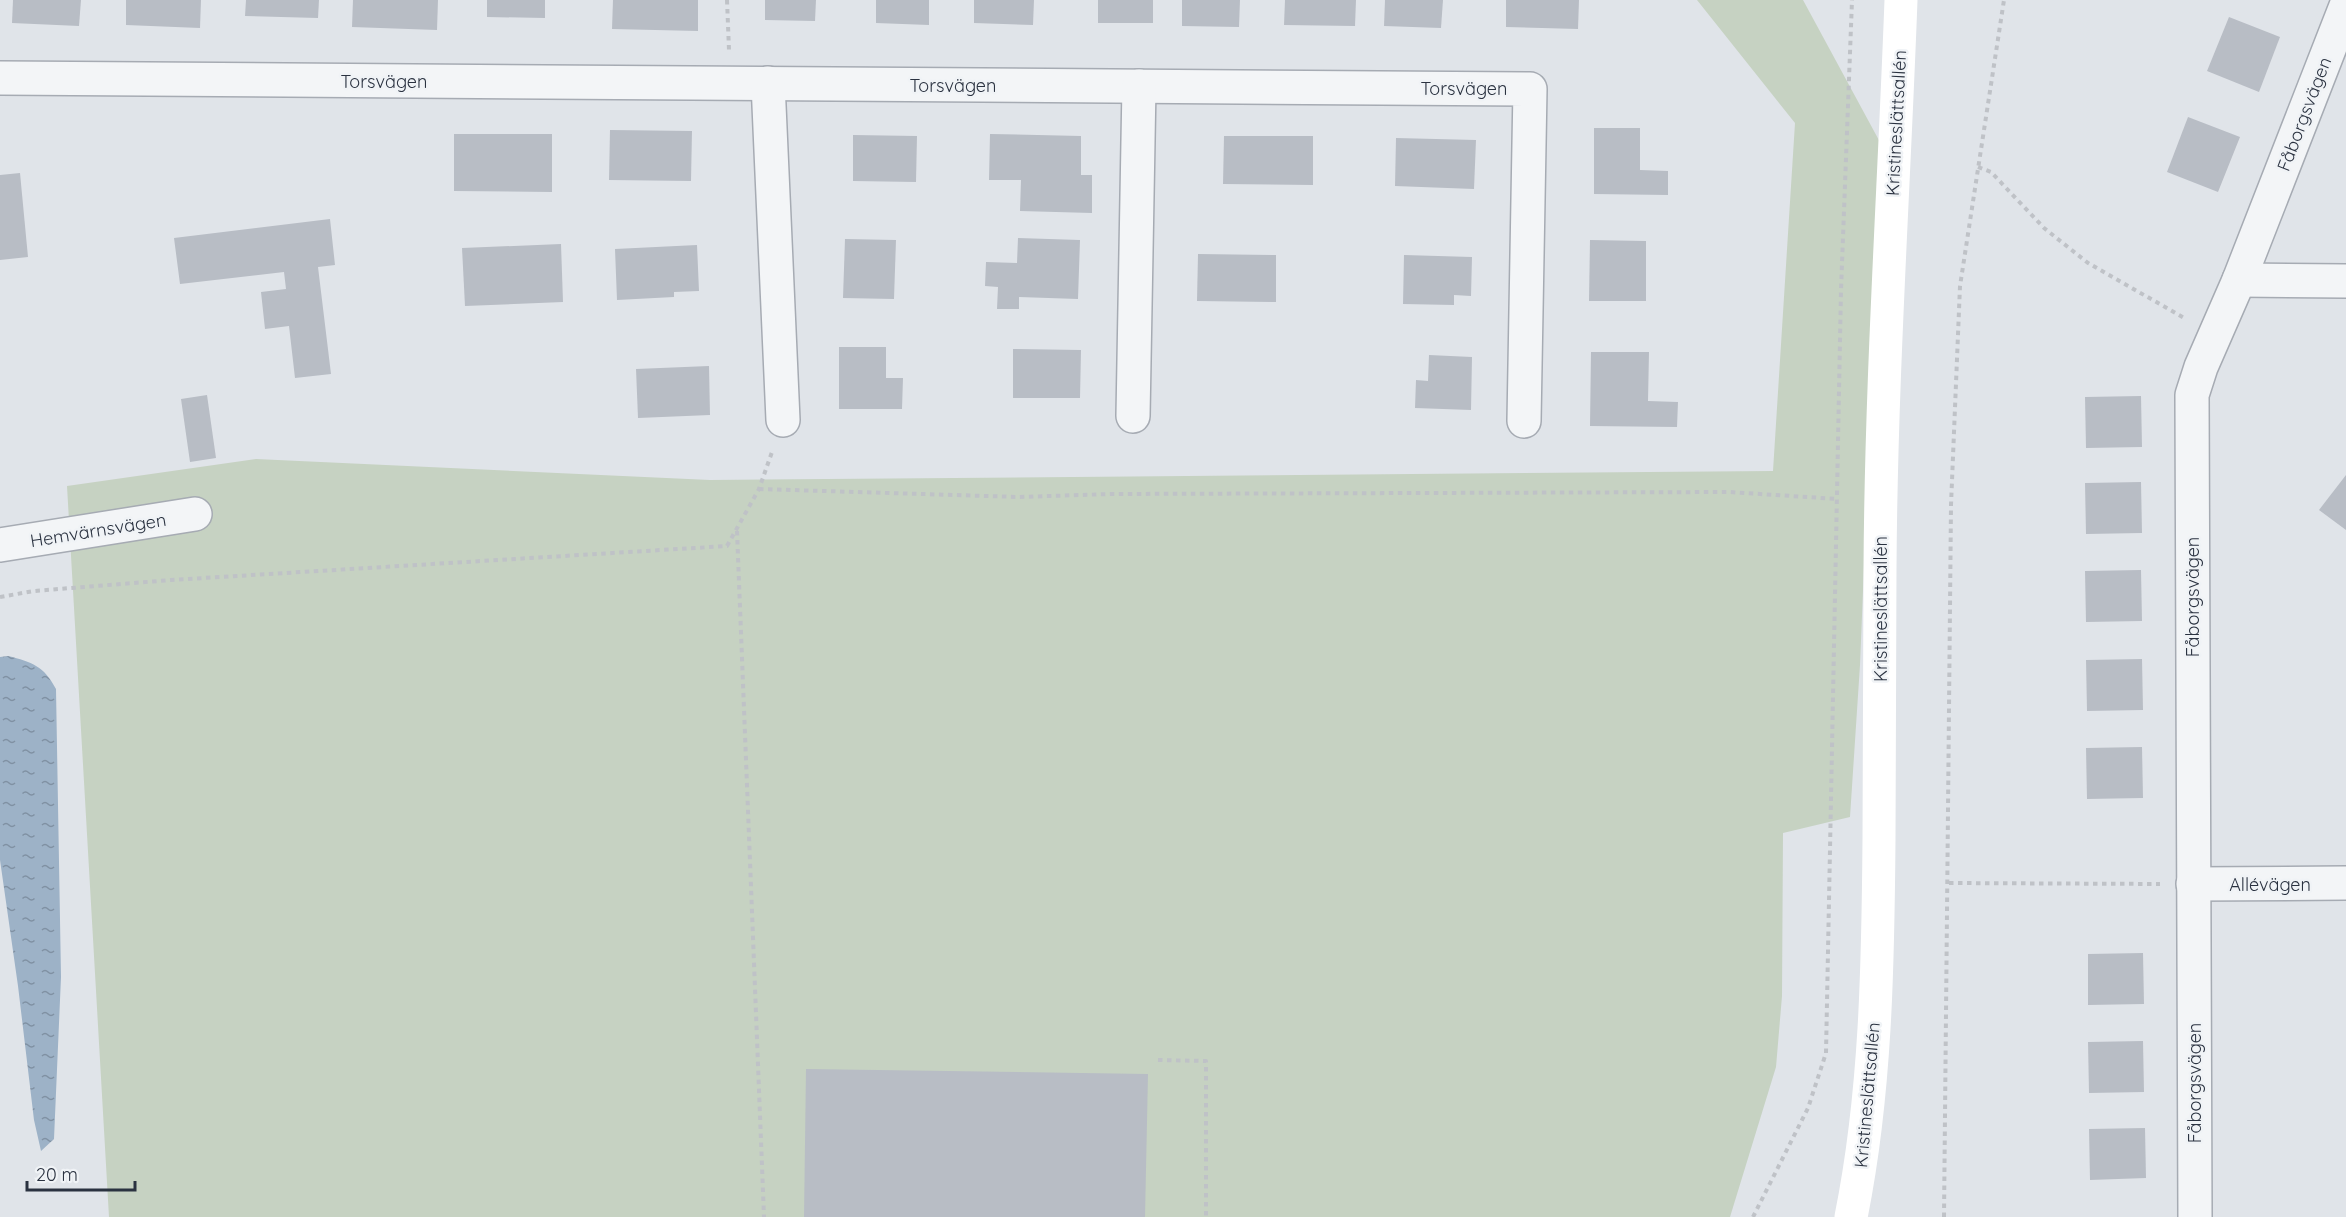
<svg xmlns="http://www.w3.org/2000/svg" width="2346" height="1217" viewBox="0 0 2346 1217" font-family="Quicksand,sans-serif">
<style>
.green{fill:#c6d2c2}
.water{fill:url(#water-ripples)}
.building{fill:#b8bdc5}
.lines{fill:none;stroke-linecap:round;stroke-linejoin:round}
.street-casing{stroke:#a6abb3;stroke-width:36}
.path{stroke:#bfc2c7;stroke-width:4;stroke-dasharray:4.5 4.5;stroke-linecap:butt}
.street{stroke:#f3f5f7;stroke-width:33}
.secondary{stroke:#fff;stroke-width:33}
.labels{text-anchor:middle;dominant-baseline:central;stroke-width:5;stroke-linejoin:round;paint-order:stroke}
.street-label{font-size:18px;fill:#2a3240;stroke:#f0f3f6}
</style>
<defs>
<pattern id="water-ripples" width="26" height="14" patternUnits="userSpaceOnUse" patternTransform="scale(1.5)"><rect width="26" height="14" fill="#9db2c7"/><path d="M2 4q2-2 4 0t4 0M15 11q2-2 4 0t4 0" fill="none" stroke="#8091a3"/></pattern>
</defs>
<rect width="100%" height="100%" fill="#e0e4e9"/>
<path class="green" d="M 1697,0 L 1803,0 L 1881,144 L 1860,665 L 1850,817 L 1783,833 L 1782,996 L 1776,1067 L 1730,1217 L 109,1217 L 67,486 L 256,459 L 710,480 L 1773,471 L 1795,123 Z"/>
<path class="water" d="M 8,656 C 32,662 44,666 56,689 L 61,977 L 54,1139 L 41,1151 L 34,1120 L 18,986 L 0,860 L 0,657 Z"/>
<g class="building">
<path d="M 13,0 L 81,0 L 79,26 L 12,23 Z"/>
<path d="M 126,0 L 201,0 L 200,28 L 126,25 Z"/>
<path d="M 246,0 L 319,0 L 318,18 L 245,16 Z"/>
<path d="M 353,0 L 438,0 L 437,30 L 352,27 Z"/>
<path d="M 487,0 L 545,0 L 545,18 L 487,17 Z"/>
<path d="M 613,0 L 698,0 L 698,31 L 612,29 Z"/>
<path d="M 765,0 L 816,0 L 815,21 L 765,20 Z"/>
<path d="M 876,0 L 929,0 L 929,25 L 876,23 Z"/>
<path d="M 974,0 L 1034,0 L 1033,25 L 974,23 Z"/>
<rect x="1098" y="0" width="55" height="23"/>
<path d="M 1182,0 L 1240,0 L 1239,27 L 1182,26 Z"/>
<path d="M 1285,0 L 1356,0 L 1355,26 L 1284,25 Z"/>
<path d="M 1385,0 L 1443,0 L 1441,28 L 1384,26 Z"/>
<path d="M 1506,0 L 1579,0 L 1578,29 L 1506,27 Z"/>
<path d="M 2229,17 L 2280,37 L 2259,92 L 2207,71 Z"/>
<path d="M 2188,117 L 2240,137 L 2218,192 L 2167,172 Z"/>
<path d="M 1594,128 L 1640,128 L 1640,170 L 1668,171 L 1668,195 L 1594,194 Z"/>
<path d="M 610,130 L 692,131 L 691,181 L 609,180 Z"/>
<path d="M 454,134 L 552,134 L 552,192 L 454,191 Z"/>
<path d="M 990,134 L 1081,136 L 1081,175 L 1092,175 L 1092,213 L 1020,211 L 1021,180 L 989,180 Z"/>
<path d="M 853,135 L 917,136 L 916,182 L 853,181 Z"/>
<path d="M 1224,136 L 1313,136 L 1313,185 L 1223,184 Z"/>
<path d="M 1396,138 L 1476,140 L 1474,189 L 1395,186 Z"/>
<path d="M 20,173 L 28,257 L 0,260 L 0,175 Z"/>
<path d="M 330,219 L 335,265 L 318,267 L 331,374 L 295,378 L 289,326 L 265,329 L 261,292 L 286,289 L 284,272 L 180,284 L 174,238 Z"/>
<path d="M 1018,238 L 1080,240 L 1078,299 L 1019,297 L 1019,309 L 997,309 L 998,287 L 985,286 L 986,262 L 1017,263 Z"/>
<path d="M 845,239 L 896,240 L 894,299 L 843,298 Z"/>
<path d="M 1590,240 L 1646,241 L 1646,301 L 1589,301 Z"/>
<path d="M 561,244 L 563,302 L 465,306 L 462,248 Z"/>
<path d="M 697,245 L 699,291 L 674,292 L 674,297 L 617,300 L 615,249 Z"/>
<path d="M 1198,254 L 1276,255 L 1276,302 L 1197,301 Z"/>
<path d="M 1404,255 L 1472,257 L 1471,296 L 1454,295 L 1454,305 L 1403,304 Z"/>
<path d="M 839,347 L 886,347 L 886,378 L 903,378 L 902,409 L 839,409 Z"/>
<path d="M 1013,349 L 1081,350 L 1080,398 L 1013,398 Z"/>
<path d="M 1591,352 L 1649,352 L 1648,401 L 1678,402 L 1677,427 L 1590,426 Z"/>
<path d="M 1429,355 L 1472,357 L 1471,410 L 1415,408 L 1416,380 L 1428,381 Z"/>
<path d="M 709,366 L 710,415 L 638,418 L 636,369 Z"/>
<path d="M 207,395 L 216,458 L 190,462 L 181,399 Z"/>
<path d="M 2141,396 L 2142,447 L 2086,448 L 2085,397 Z"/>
<path d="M 2346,475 L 2346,530 L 2319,510 Z"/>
<path d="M 2141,482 L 2142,533 L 2086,534 L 2085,483 Z"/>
<path d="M 2141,570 L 2142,621 L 2086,622 L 2085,571 Z"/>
<path d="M 2142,659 L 2143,710 L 2087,711 L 2086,660 Z"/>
<path d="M 2142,747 L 2143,798 L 2087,799 L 2086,748 Z"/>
<path d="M 2143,953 L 2144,1004 L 2088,1005 L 2088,954 Z"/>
<path d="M 2143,1041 L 2144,1092 L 2089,1093 L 2088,1042 Z"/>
<path d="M 806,1069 L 1148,1074 L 1145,1217 L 804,1217 Z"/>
<path d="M 2145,1128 L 2146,1178 L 2090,1180 L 2089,1129 Z"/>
</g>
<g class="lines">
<g class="street-casing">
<g id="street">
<path d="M 0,78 L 1530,89 L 1524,421"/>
<path d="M 768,83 L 783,420"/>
<path d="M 2239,280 L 2346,281"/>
<path d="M 1133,416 L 1139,86"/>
<path d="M 0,545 L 195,514"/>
<path d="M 2193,884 L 2346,883"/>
<path d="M 2195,1217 L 2192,395 L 2201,367 L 2239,280 L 2346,6"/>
</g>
</g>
<g class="path">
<path d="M 727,0 L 729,50"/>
<path d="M 1978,167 L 1991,172 L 2044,228 L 2088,263 L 2186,319"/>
<path d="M 759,489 L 1019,497 L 1111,494 L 1729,492 L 1838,499"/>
<path d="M 737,531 L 764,1217"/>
<path d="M 0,597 L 34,591 L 171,580 L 727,546 L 759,489 L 772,452"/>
<path d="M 1949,883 L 2160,884"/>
<path d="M 1158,1060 L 1206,1061 L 1206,1217"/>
<path d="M 1753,1217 L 1808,1108 L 1826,1053 L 1841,290 L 1852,0"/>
<path d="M 1944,1217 L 1951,505 L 1960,286 L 2004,0"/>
</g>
<use href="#street" class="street"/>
<path class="secondary" d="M 1851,1217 C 1876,1093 1878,965 1879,839 C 1879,749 1880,659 1880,569 C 1881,379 1894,190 1901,0"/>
</g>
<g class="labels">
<g class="street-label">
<text x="384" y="81">Torsvägen</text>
<text x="953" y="85">Torsvägen</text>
<text x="1464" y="88">Torsvägen</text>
<text transform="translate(2304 114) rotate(-69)">Fåborgsvägen</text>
<text transform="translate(1896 123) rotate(-87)">Kristineslättsallén</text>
<text transform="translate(98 530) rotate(-9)">Hemvärnsvägen</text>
<text transform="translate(2192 597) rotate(-90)">Fåborgsvägen</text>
<text transform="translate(1880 609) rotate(-90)">Kristineslättsallén</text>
<text x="2270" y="884">Allévägen</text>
<text transform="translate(2194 1083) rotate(-90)">Fåborgsvägen</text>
<text transform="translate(1867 1095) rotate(-85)">Kristineslättsallén</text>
</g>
</g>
<path d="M27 1181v9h108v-9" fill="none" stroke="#2a3240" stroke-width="3"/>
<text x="36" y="1181" font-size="18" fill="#2a3240" stroke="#f0f3f6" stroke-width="4.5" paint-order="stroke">20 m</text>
</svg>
